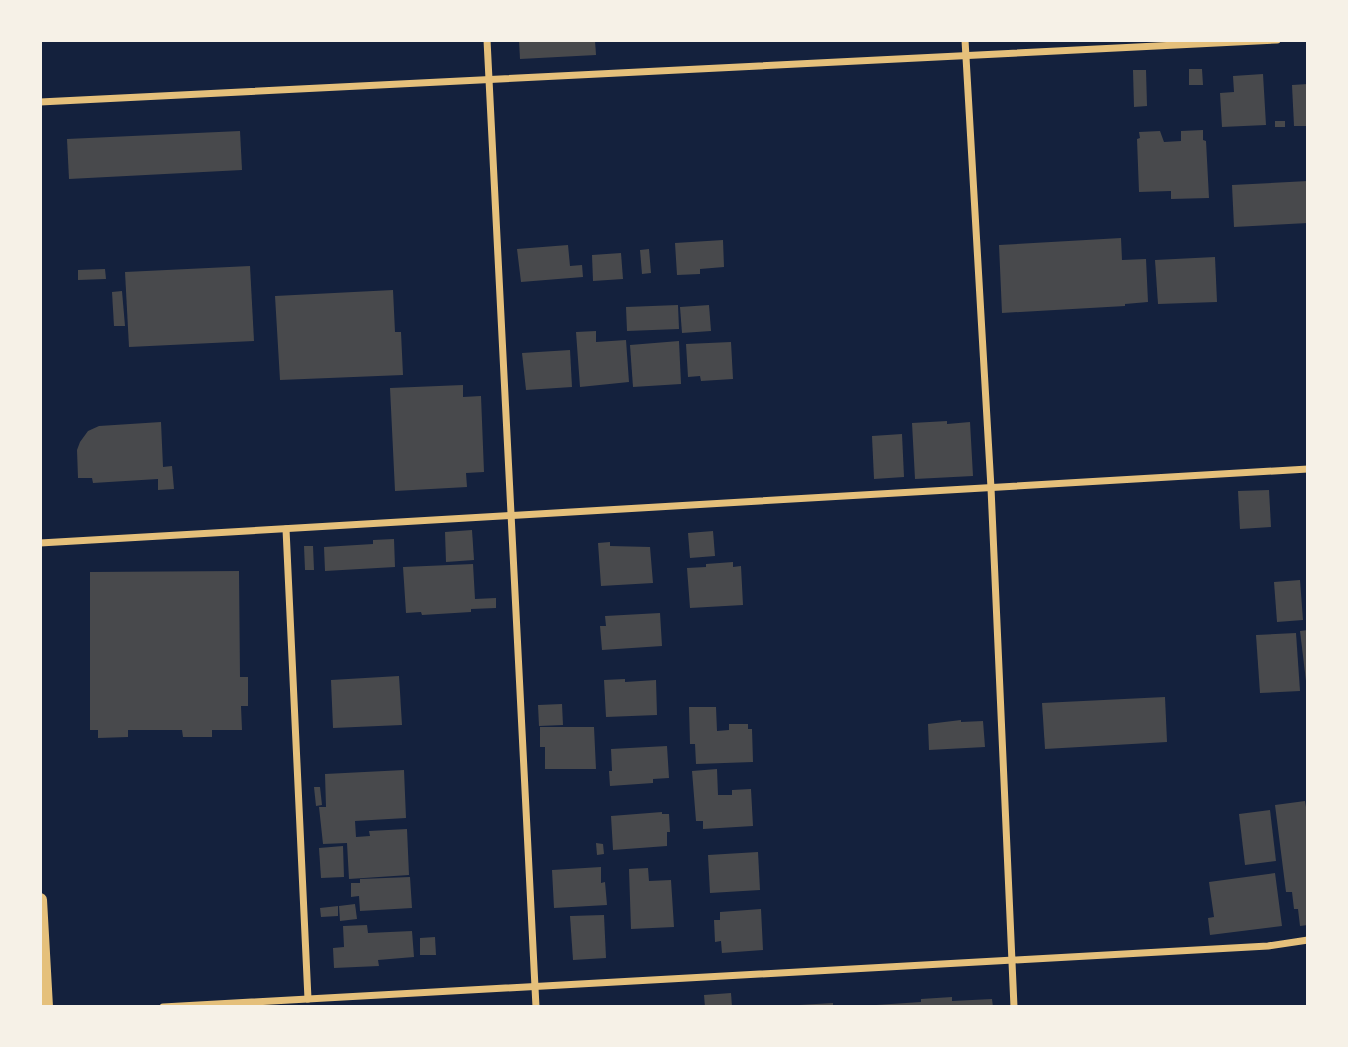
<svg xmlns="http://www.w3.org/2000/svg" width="1348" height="1047" viewBox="0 0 1348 1047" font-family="Bitter,serif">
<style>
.building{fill:#48494c}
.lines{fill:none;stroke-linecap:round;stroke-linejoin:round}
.minor{stroke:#e5c07b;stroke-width:7}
.secondary{stroke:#e5c07b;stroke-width:14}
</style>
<rect width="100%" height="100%" fill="#14213d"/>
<g class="building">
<path d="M 519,40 L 595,40 L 596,55 L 520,59 Z"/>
<path d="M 1189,69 L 1202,69 L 1203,85 L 1189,85 Z"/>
<path d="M 1133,70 L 1146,70 L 1147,106 L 1134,107 Z"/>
<path d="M 1263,74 L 1266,125 L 1222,127 L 1220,93 L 1234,92 L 1233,76 Z"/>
<path d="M 1308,84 L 1308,126 L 1294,126 L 1292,85 Z"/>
<rect x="1275" y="121" width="10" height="6"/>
<path d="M 1203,130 L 1203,140 L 1206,141 L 1209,198 L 1171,199 L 1171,191 L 1139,192 L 1137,139 L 1140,138 L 1139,132 L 1160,131 L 1164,142 L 1181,141 L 1181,131 Z"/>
<path d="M 240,131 L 242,170 L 69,179 L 67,139 Z"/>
<path d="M 1308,181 L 1308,223 L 1234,227 L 1232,185 Z"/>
<path d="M 1121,238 L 1122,260 L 1146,259 L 1148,302 L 1125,304 L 1125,306 L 1002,313 L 999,245 Z"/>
<path d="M 723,240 L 724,267 L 700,269 L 700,274 L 677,275 L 675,243 Z"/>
<path d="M 568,245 L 570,266 L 582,265 L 583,277 L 521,282 L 517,249 Z"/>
<path d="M 649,249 L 651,273 L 642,274 L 640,250 Z"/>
<path d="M 621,253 L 623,279 L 593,281 L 592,255 Z"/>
<path d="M 1215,257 L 1217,302 L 1158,304 L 1155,260 Z"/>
<path d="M 250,266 L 254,341 L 129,347 L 125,272 Z"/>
<path d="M 105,269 L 106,279 L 78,280 L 78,270 Z"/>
<path d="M 393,290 L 395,332 L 401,332 L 403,375 L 280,380 L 275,296 Z"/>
<path d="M 122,291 L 125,326 L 114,326 L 112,292 Z"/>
<path d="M 678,305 L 679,329 L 627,331 L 626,307 Z"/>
<path d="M 709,305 L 711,331 L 682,333 L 680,307 Z"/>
<path d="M 596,331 L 596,342 L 626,340 L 629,382 L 580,387 L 576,332 Z"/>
<path d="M 679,341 L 681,384 L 633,387 L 630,345 Z"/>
<path d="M 731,342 L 733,379 L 701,381 L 700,376 L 688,377 L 686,344 Z"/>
<path d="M 570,350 L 572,387 L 526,390 L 522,353 Z"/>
<path d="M 463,385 L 463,397 L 481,396 L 484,472 L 466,473 L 467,487 L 395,491 L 390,388 Z"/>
<path d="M 947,421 L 947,424 L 970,422 L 973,476 L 915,479 L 912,423 Z"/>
<path d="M 161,422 L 163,467 L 172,466 L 174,489 L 158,490 L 158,479 L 93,483 L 92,478 L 78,478 L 77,450 L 80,442 L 88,431 L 99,426 Z"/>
<path d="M 902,434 L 904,477 L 874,479 L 872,436 Z"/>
<path d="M 1269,490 L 1271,527 L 1240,529 L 1238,491 Z"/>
<path d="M 472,530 L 474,560 L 446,562 L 445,532 Z"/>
<path d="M 713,531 L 715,556 L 690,558 L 688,533 Z"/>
<path d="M 394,539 L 395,567 L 325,571 L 324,547 L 373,544 L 373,540 Z"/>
<path d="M 610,542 L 610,546 L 650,547 L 653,583 L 601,586 L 598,543 Z"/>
<path d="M 304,546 L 313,546 L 314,570 L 305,570 Z"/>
<path d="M 733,562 L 733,567 L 741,566 L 743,605 L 690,608 L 687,568 L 706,567 L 706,564 Z"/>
<path d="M 473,564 L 475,599 L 496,598 L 496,608 L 471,609 L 471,612 L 422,615 L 421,612 L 406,613 L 403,567 Z"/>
<path d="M 239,571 L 240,677 L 248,677 L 248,706 L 241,706 L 242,730 L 212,730 L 212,737 L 183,737 L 182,730 L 128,730 L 128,737 L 98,738 L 98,730 L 90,730 L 90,572 Z"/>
<path d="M 1300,580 L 1303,620 L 1277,622 L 1274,582 Z"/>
<path d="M 660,613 L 662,646 L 602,650 L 600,626 L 606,626 L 605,616 Z"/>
<path d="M 1308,630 L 1308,681 L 1306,681 L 1300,631 Z"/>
<path d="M 1296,633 L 1300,691 L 1260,693 L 1256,635 Z"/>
<path d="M 399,676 L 402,725 L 333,728 L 331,680 Z"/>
<path d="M 625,679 L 625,682 L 656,680 L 657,715 L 606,717 L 604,680 Z"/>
<path d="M 1165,697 L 1167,742 L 1045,749 L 1042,703 Z"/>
<path d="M 562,704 L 563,725 L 539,726 L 538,705 Z"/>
<path d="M 689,707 L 716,707 L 717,731 L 729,730 L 729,724 L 748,724 L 748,729 L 752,729 L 753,762 L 696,764 L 695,744 L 690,744 Z"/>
<path d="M 961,720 L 961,722 L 983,721 L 985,747 L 929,750 L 928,724 Z"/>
<path d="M 540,727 L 594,727 L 596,769 L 545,769 L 545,747 L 540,747 Z"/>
<path d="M 667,746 L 669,778 L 653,779 L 653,783 L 610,786 L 609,771 L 612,771 L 611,749 Z"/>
<path d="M 717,769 L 718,795 L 732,795 L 732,790 L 751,789 L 753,826 L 703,829 L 703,821 L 696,821 L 692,771 Z"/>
<path d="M 404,770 L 406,818 L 355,821 L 356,837 L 370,836 L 369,831 L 407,829 L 409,875 L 349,879 L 347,843 L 323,844 L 319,807 L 326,807 L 325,774 Z"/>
<path d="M 314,787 L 320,787 L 322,805 L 316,806 Z"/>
<path d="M 1305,801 L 1308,819 L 1308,925 L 1300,926 L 1298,909 L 1294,909 L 1292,892 L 1286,892 L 1275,805 Z"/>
<path d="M 1270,810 L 1276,861 L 1245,865 L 1239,814 Z"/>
<path d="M 662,812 L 662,814 L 669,814 L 670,832 L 667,832 L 667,846 L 613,850 L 611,816 Z"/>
<path d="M 596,843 L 603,844 L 604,854 L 597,855 Z"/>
<path d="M 343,846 L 344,877 L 321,878 L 319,848 Z"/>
<path d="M 758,852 L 760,890 L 710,893 L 708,855 Z"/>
<path d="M 601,867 L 601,883 L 605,882 L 607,905 L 554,908 L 552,870 Z"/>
<path d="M 648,868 L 649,881 L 671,880 L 674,927 L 631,929 L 629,869 Z"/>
<path d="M 1275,873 L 1282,926 L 1210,935 L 1208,918 L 1214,917 L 1209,882 Z"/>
<path d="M 410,877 L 412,908 L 360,911 L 359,896 L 351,897 L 351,883 L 360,883 L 360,879 Z"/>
<path d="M 355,904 L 357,919 L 340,921 L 339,906 Z"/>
<path d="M 338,906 L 338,916 L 321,917 L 320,908 Z"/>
<path d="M 761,909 L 763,950 L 722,953 L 721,941 L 715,942 L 714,920 L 720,920 L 720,912 Z"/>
<path d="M 604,915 L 606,958 L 573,960 L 570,916 Z"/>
<path d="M 367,925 L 368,933 L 412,931 L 414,957 L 378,960 L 379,966 L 334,968 L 333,948 L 344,947 L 343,926 Z"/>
<path d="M 435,937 L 436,955 L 420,955 L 420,938 Z"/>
<path d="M 731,993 L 732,1007 L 705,1007 L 704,995 Z"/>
<path d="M 952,997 L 952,1001 L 992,999 L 993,1007 L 876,1007 L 876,1005 L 921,1002 L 921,999 Z"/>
<path d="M 833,1003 L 833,1007 L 799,1007 L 799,1005 Z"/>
</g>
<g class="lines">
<g class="minor">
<path d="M 487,40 L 536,1007"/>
<path d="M 965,40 L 991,488 L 1014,1007"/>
<path d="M 40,102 L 1277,40"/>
<path d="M 286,529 L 308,999"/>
<path d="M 40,543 L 1308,469"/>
<path d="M 163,1007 L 1268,946 L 1308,940"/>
</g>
<path class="secondary" d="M 40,900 L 46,1007"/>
</g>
<rect width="1348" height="1047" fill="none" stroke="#f6f1e7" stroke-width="84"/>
</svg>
